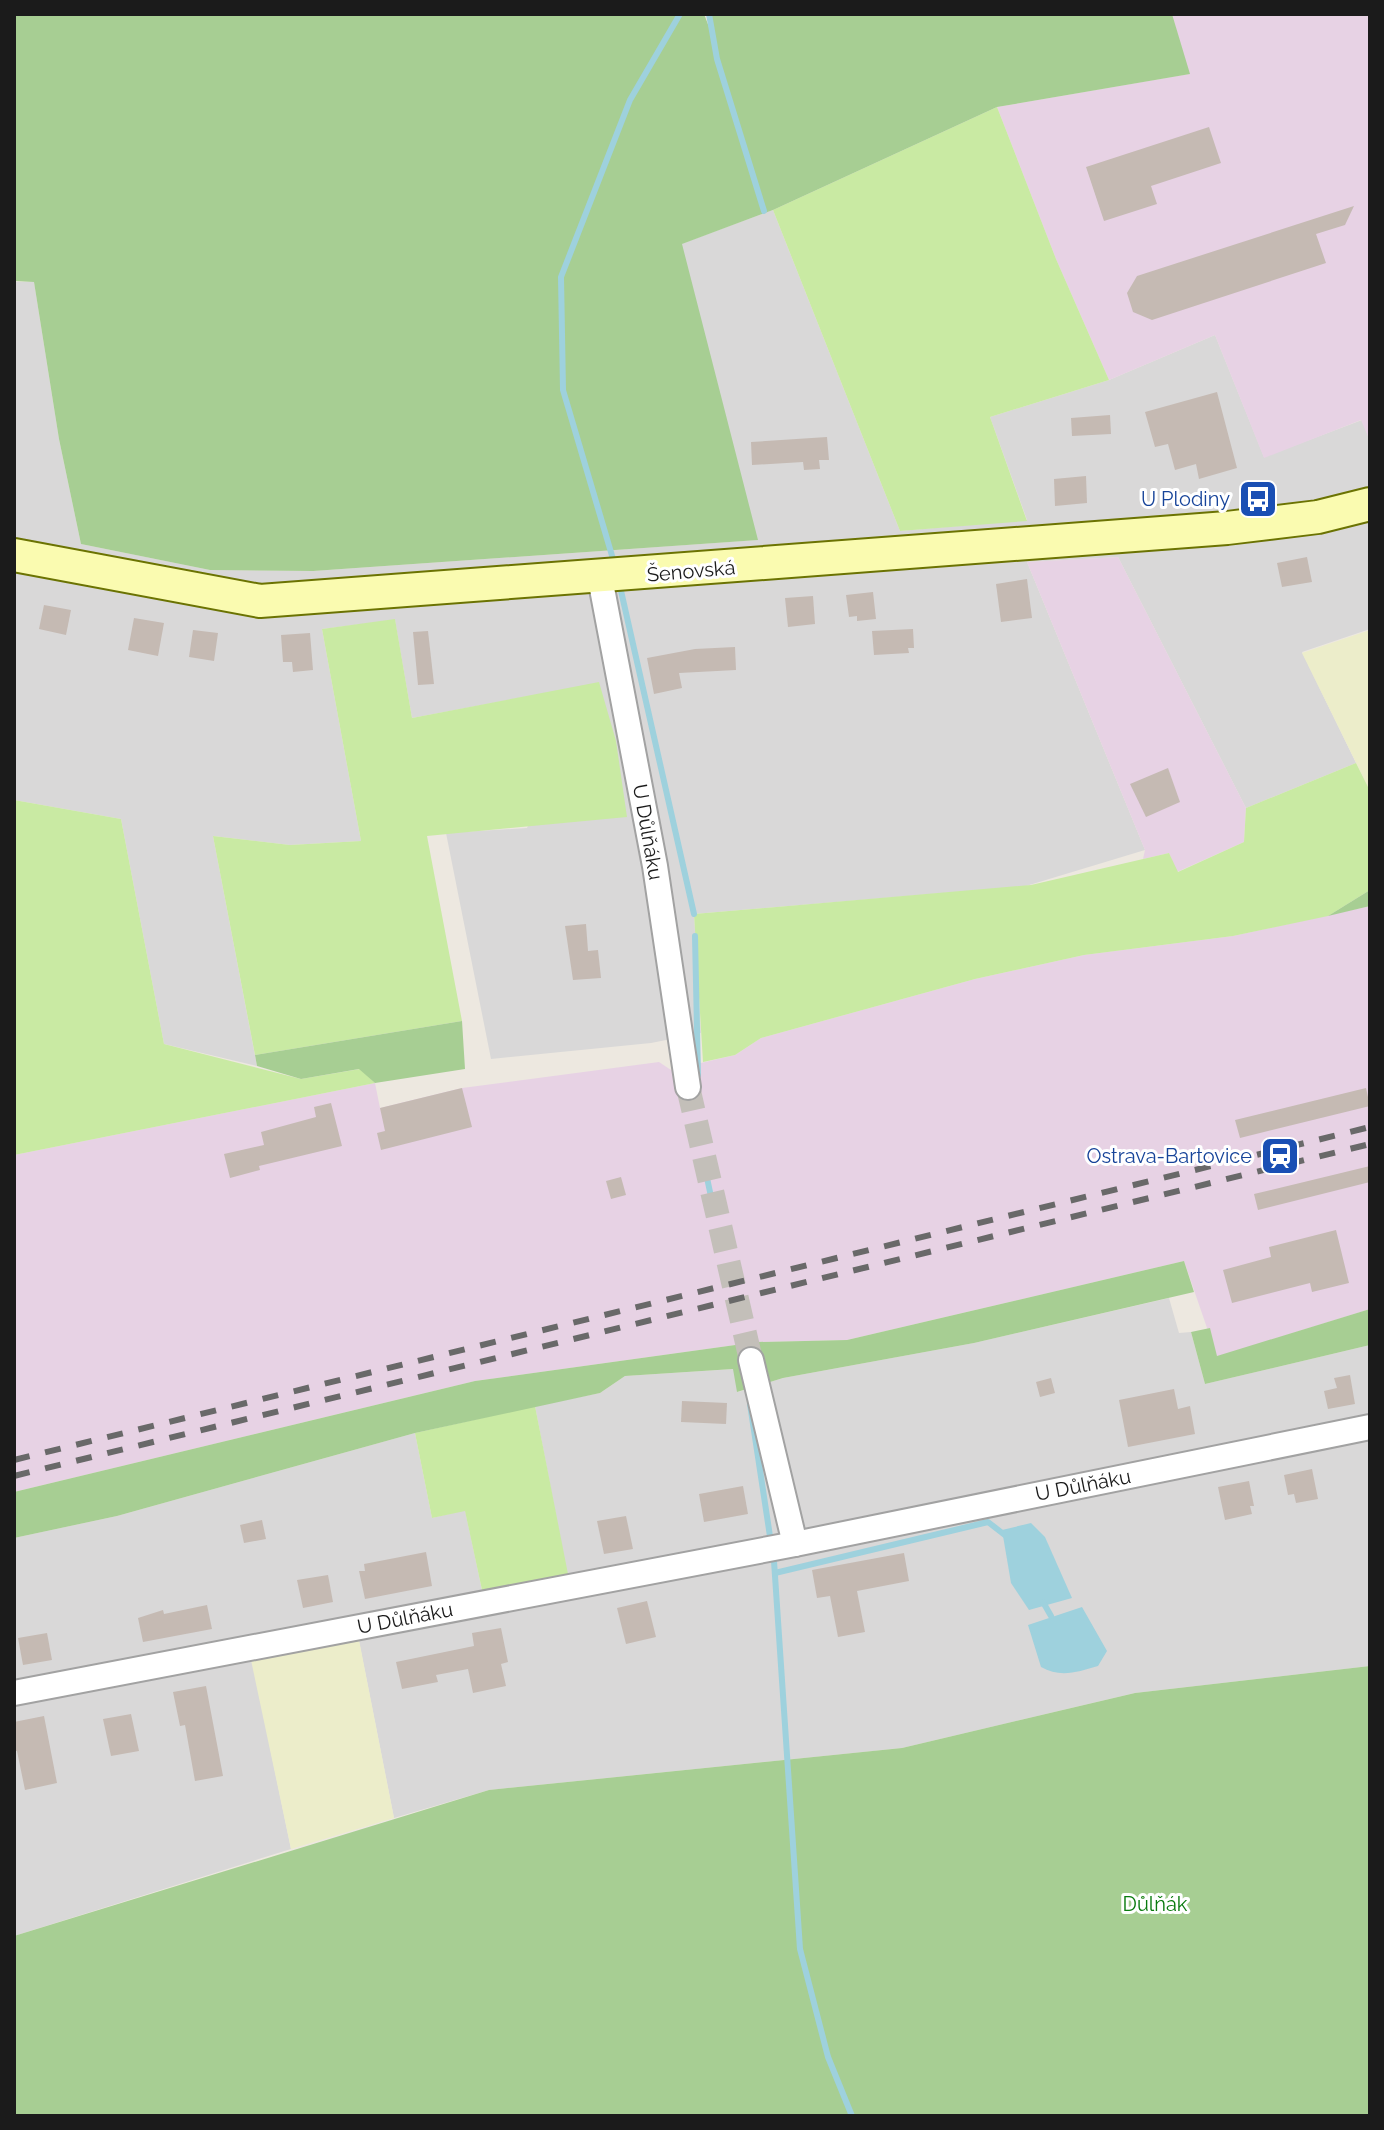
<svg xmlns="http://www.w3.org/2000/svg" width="1384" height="2130" viewBox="0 0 1384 2130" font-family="Raleway,sans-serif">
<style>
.residential{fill:#d9d8d8}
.industrial{fill:#e7d2e4}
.farmland{fill:#ecedca}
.grass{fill:#c9eaa3}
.forest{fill:#a7ce93}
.water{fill:#9ed1dd}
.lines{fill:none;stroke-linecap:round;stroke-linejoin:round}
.stream{stroke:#9ed1dd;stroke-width:6}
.building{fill:#c5bab3}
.street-tunnel{stroke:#c3bfb9;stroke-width:24;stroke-dasharray:24 12;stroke-linecap:butt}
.street-casing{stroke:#a2a2a2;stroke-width:28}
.secondary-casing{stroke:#6b7302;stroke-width:36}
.street{stroke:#fff;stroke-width:24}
.secondary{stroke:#fafbb0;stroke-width:32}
.rail{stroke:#696969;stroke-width:6;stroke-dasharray:16 16;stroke-linecap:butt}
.labels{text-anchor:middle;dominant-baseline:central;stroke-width:6;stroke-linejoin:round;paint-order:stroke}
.transit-label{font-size:20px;fill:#164399;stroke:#fff;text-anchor:end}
.street-label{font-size:20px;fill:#1b1b1b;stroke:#fff}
.park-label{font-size:20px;fill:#087a0d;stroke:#fff}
</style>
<rect width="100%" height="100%" fill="#ede8e0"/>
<g class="residential">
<path d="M 773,210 L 900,531 L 1027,520 L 990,417 L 1109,380 L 1215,335 L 1264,457 L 1362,420 L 1370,441 L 1370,629 L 1302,652 L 1356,763 L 1246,808 L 1118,557 L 1027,562 L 1145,850 L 1026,886 L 694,914 L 701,1033 L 651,1043 L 491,1059 L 446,833 L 527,828 L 599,683 L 412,718 L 395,620 L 322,629 L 361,841 L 290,845 L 213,836 L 257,1066 L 164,1044 L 121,819 L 14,800 L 14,282 L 34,282 L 59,439 L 81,544 L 210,570 L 313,571 L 757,540 L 681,244 Z"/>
<path d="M 1169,1298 L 1179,1333 L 1191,1332 L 1205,1384 L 1370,1345 L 1370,1666 L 1135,1693 L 902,1748 L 489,1790 L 394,1818 L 359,1641 L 252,1660 L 291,1849 L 14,1936 L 14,1538 L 117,1516 L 415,1433 L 432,1518 L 465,1510 L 482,1590 L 567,1573 L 535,1406 L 600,1393 L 625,1376 L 734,1369 L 738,1392 L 783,1378 L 974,1343 Z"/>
</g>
<g class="industrial">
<path d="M 1172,14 L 1370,14 L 1370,441 L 1361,420 L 1264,458 L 1215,335 L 1109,380 L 1056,259 L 997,107 L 1189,74 Z"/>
<path d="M 1118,557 L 1246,808 L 1244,842 L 1177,872 L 1169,853 L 1143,859 L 1145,850 L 1027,562 Z"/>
<path d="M 1370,906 L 1370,1309 L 1217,1357 L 1184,1261 L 847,1340 L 757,1342 L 475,1381 L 14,1492 L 14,1155 L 375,1083 L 380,1108 L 462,1088 L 659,1062 L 671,1070 L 735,1055 L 761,1038 L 975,979 L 1084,955 L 1233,936 Z"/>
</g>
<g class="farmland">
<path d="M 1370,630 L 1370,791 L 1302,653 Z"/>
<path d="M 359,1640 L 394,1818 L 291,1849 L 251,1660 Z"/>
</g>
<g class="grass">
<path d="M 997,107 L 1056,259 L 1109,380 L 990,417 L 1027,521 L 900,531 L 773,210 Z"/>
<path d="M 395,619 L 412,718 L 599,682 L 616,741 L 627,817 L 427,836 L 462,1021 L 255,1055 L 213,836 L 290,845 L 361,841 L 322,629 Z"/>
<path d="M 1356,763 L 1370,791 L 1370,890 L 1328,916 L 1233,936 L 1084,955 L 975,979 L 761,1038 L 735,1055 L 703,1062 L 694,914 L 1031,885 L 1169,853 L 1178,872 L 1244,842 L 1246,808 Z"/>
<path d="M 14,800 L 121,819 L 164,1044 L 301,1079 L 360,1069 L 375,1083 L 14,1155 Z"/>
<path d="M 535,1406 L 568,1574 L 482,1590 L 465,1511 L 432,1518 L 415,1433 Z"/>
</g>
<g class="forest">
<path d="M 14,14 L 704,14 L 711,32 L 709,14 L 1172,14 L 1190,74 L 997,107 L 773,210 L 682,244 L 758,540 L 313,571 L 210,570 L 81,544 L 59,439 L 34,282 L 14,281 Z"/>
<path d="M 1370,890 L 1370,906 L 1328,916 Z"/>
<path d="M 462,1021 L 465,1069 L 375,1083 L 359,1069 L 301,1079 L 257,1066 L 255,1055 Z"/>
<path d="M 1184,1261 L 1194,1292 L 974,1343 L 783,1378 L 737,1392 L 733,1369 L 625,1376 L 600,1393 L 415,1433 L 117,1516 L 14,1538 L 14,1492 L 475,1381 L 757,1342 L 847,1340 Z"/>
<path d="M 1370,1309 L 1370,1345 L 1205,1384 L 1191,1332 L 1210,1328 L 1217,1356 Z"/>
<path d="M 1370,1666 L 1370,2116 L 14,2116 L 14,1936 L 489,1790 L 902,1748 L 1135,1693 Z"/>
</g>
<g class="water">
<path d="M 1031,1523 L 1045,1537 L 1072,1598 L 1029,1610 L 1011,1583 L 1002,1530 Z"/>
<path d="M 1082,1607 L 1107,1651 L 1098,1666 C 1078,1672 1060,1678 1041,1667 L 1028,1625 Z"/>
</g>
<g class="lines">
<g class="stream">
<path d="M 709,14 L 717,59 L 764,211"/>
<path d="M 613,559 L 563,390 L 561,277 L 630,100 L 680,14"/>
<path d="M 619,582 L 694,914"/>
<path d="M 695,936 L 698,1075"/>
<path d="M 706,1173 L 714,1211"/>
<path d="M 734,1312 L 735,1316"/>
<path d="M 740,1343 L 743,1357"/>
<path d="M 750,1404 L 771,1543"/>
<path d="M 774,1561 L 800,1949 L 828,2057 L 852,2116"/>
<path d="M 775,1573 L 988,1522 L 1006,1536"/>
<path d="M 1043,1602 L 1051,1616"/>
</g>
</g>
<g class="building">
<path d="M 1209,127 L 1221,163 L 1151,186 L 1157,204 L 1104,221 L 1086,167 Z"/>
<path d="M 1354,206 L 1345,225 L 1316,234 L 1326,263 L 1152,320 L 1133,312 L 1127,293 L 1137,276 Z"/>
<path d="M 1217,392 L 1237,468 L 1199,479 L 1196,464 L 1175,470 L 1168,444 L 1155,447 L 1145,412 Z"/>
<path d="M 1110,415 L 1111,434 L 1072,436 L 1071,418 Z"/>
<path d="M 827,437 L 829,460 L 819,460 L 820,469 L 804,470 L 803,462 L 752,465 L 751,442 Z"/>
<path d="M 1086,476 L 1087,503 L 1055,506 L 1054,479 Z"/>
<path d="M 1307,557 L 1312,582 L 1282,587 L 1277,563 Z"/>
<path d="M 1027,579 L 1032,618 L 1001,622 L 996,584 Z"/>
<path d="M 873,592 L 876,619 L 857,621 L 857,616 L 849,617 L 846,595 Z"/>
<path d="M 813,596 L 815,624 L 788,627 L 785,598 Z"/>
<path d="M 44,605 L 71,610 L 66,635 L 39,629 Z"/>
<path d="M 134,618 L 164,623 L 158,656 L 128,650 Z"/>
<path d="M 913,629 L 914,648 L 908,648 L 909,653 L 874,655 L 872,631 Z"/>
<path d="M 193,630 L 218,633 L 214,661 L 189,657 Z"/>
<path d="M 428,631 L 434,684 L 418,685 L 413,632 Z"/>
<path d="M 310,633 L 313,670 L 293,672 L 292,662 L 283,662 L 281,635 Z"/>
<path d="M 735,647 L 736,670 L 679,673 L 682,688 L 654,694 L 647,658 L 695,649 Z"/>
<path d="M 1168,768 L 1180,802 L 1146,817 L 1130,784 Z"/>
<path d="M 586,924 L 588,951 L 598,950 L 601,978 L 573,980 L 565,926 Z"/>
<path d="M 462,1088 L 472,1127 L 381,1150 L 377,1133 L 385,1131 L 380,1108 Z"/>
<path d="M 1366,1088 L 1370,1106 L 1240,1138 L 1235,1120 Z"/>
<path d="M 331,1103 L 342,1146 L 259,1166 L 260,1170 L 230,1178 L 224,1154 L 264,1145 L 261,1132 L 316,1117 L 314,1107 Z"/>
<path d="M 1370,1166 L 1370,1182 L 1258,1210 L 1254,1194 Z"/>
<path d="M 621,1177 L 626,1195 L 611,1199 L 606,1181 Z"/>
<path d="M 1336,1230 L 1349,1283 L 1312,1292 L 1310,1283 L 1232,1303 L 1223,1270 L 1271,1257 L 1269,1247 Z"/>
<path d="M 1350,1375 L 1355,1404 L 1328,1409 L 1324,1391 L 1337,1388 L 1334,1378 Z"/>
<path d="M 1051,1378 L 1055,1393 L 1040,1397 L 1036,1382 Z"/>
<path d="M 1174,1389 L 1178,1409 L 1190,1406 L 1195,1434 L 1128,1447 L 1119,1400 Z"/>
<path d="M 682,1401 L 727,1403 L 726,1424 L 681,1422 Z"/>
<path d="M 1312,1469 L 1318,1499 L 1296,1503 L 1294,1494 L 1288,1495 L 1284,1475 Z"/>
<path d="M 1249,1481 L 1254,1506 L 1250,1506 L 1252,1514 L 1225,1520 L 1218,1487 Z"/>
<path d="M 743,1486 L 748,1514 L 704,1522 L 699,1494 Z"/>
<path d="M 626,1516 L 633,1549 L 604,1554 L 597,1521 Z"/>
<path d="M 262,1520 L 266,1539 L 244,1543 L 240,1525 Z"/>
<path d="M 426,1552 L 432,1586 L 365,1599 L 359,1571 L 365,1571 L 364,1564 Z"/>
<path d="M 904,1553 L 909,1581 L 857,1591 L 865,1632 L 838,1637 L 830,1596 L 817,1598 L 812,1570 Z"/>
<path d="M 328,1575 L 333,1602 L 303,1608 L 297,1580 Z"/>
<path d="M 647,1601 L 656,1637 L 626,1644 L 617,1608 Z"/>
<path d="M 207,1605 L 212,1629 L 143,1642 L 138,1618 L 163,1610 L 164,1614 Z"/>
<path d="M 501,1628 L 508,1662 L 501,1664 L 506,1686 L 473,1693 L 468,1669 L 436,1675 L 438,1682 L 402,1689 L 396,1662 L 474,1646 L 472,1633 Z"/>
<path d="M 47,1633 L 52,1660 L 23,1665 L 18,1638 Z"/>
<path d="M 206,1686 L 223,1776 L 195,1781 L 185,1725 L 180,1726 L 173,1692 Z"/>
<path d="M 131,1714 L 139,1751 L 111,1756 L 103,1719 Z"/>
<path d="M 44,1716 L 57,1783 L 25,1790 L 17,1751 L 14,1751 L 14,1722 Z"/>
</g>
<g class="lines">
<path class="street-tunnel" d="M 688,1087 L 751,1360"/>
<g class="street-casing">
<g id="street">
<path d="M 600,578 L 655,866 L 688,1087"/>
<path d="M 751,1360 L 795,1544"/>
<path d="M 14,1693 L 795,1544 L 1370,1427"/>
</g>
</g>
<g class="secondary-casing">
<path id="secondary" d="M 14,555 L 260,601 L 1227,528 L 1318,517 L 1370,504"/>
</g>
<use href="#street" class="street"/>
<use href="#secondary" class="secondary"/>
<g class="rail">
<path d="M 14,1460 L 1370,1127"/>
<path d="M 14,1476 L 1370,1144"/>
</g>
</g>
<defs>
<g id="bus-square" transform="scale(2)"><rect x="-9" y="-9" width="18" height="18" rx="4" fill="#1a4fb4" stroke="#fff"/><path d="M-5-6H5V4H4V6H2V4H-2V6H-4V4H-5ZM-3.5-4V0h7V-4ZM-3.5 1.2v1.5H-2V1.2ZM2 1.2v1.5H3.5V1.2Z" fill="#fff"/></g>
<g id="station-square" transform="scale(2)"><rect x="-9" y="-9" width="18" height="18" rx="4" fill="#1a4fb4" stroke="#fff"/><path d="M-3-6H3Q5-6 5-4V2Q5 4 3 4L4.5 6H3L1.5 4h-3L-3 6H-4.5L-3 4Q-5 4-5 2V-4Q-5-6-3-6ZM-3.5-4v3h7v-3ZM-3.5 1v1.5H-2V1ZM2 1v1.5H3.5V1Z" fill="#fff"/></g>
</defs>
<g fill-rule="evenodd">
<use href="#bus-square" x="1258" y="499"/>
<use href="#station-square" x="1280" y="1156"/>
</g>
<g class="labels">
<g class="transit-label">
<text x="1230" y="499">U Plodiny</text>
<text x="1252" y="1156">Ostrava-Bartovice</text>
</g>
<g class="street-label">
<text transform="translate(691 571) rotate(-5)">Šenovská</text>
<text transform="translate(648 832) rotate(80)">U Důlňáku</text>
<text transform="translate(1083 1485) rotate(-11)">U Důlňáku</text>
<text transform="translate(405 1618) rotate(-11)">U Důlňáku</text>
</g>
<g class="park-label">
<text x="1155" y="1904">Důlňák</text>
</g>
</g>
<rect width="1384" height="2130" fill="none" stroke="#1b1b1b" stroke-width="32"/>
</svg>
